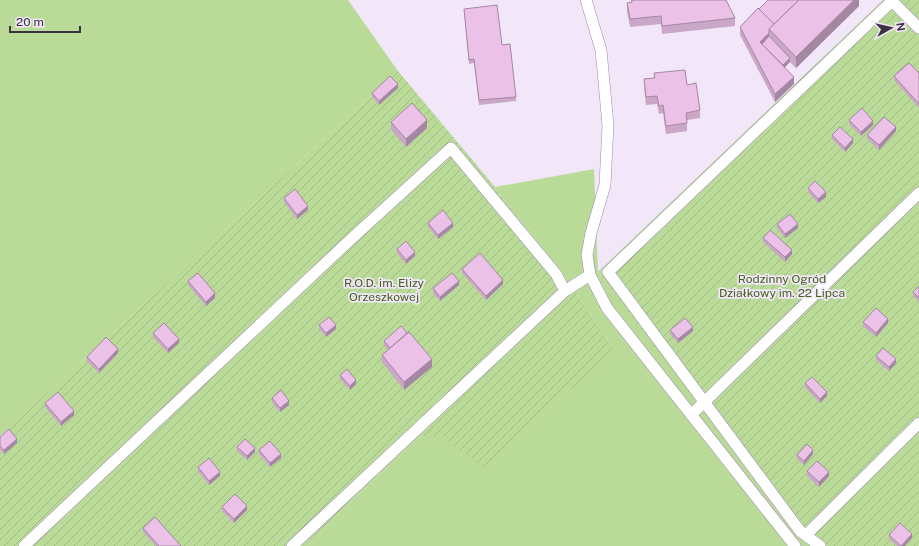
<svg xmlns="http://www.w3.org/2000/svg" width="919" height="546" viewBox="0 0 919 546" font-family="'Public Sans',sans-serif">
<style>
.grass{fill:#badb98}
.garden{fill:url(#garden-furrows)}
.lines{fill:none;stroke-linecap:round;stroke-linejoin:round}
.lane-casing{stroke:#9f88b3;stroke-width:12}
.lane{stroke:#fff;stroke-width:11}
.wall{fill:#caa6c7}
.shaded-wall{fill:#a487a2}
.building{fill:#ebc1e7;stroke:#a487a2}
.labels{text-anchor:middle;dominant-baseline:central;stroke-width:3.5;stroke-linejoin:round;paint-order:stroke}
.park-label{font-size:12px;fill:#43601a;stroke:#f1e7f9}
</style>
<defs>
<pattern id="garden-furrows" width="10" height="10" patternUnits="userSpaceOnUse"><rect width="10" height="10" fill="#badb98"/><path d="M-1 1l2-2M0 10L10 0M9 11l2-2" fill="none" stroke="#a1bc84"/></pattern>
</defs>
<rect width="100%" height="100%" fill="#f1e7f9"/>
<g class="grass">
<path d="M 0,0 L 348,0 L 398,71 L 0,436 Z"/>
<path d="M 594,169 L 598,272 L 811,546 L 304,546 L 421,436 L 442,436 L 482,467 L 615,350 L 572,286 L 495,187 Z"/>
</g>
<g class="garden">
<path d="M 883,0 L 919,0 L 919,546 L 811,546 L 796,535 L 598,272 Z"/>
<path d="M 398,71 L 495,187 L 572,286 L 615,350 L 482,468 L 442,436 L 421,436 L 304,546 L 0,546 L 0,436 Z"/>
</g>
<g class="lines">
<g class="lane-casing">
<g id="lane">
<path d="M 586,0 L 601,50 L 608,125 L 605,185 L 591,233 L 587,255 L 590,275 L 607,308 L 795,546"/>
<path d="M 891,0 L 919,28"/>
<path d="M 691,415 L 919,193"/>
<path d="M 806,535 L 919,423"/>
<path d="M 24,546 L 350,240 L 451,148 L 556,274 L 565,291"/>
<path d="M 292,546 L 565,291 L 590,275"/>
<path d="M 820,546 L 800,531 L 608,272 L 893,0"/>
</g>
</g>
<use href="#lane" class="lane"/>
</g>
<g class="wall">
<path d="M 631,0 L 726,0 L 735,18 L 735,26 L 662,34 L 661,24 L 630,27 L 627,11 L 627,3 L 631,2 Z"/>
<path d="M 859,0 L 859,6 L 796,68 L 790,62 L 785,67 L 794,84 L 775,102 L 740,35 L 740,27 L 759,9 Z"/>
<path d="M 464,9 L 502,45 L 516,97 L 516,101 L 479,105 L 474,63 L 469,64 Z"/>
<path d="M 654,73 L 687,85 L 700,110 L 700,118 L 687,120 L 687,131 L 666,134 L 663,113 L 659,114 L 657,104 L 646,105 L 644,87 L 644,79 L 654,78 Z"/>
<path d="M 919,73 L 919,108 L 894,80 L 894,76 Z"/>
<path d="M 398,88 L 379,105 L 372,97 L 372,93 Z"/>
<path d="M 849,120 L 873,125 L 861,136 L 849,124 Z"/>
<path d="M 391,122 L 427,128 L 406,147 L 391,130 Z"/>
<path d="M 896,131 L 879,150 L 867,139 L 867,135 Z"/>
<path d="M 832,135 L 853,143 L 845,152 L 832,139 Z"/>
<path d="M 808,188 L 826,197 L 818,203 L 808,192 Z"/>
<path d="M 284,198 L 308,210 L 297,219 L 284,202 Z"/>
<path d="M 428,223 L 453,227 L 438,239 L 428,227 Z"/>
<path d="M 777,224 L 798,228 L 785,238 L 777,228 Z"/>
<path d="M 763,238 L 792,254 L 785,262 L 763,242 Z"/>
<path d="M 397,249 L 415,256 L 406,264 L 397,253 Z"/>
<path d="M 462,269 L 503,284 L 486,300 L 462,273 Z"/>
<path d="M 188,281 L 215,298 L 206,306 L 188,285 Z"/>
<path d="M 459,285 L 440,301 L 433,293 L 433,288 Z"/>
<path d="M 919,286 L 919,302 L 913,296 L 913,292 Z"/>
<path d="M 863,322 L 888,323 L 876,337 L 863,326 Z"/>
<path d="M 319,325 L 336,329 L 326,337 L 319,329 Z"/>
<path d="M 670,330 L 693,331 L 678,343 L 670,334 Z"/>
<path d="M 153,333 L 179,343 L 168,353 L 153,337 Z"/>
<path d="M 407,333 L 432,367 L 404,390 L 382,362 L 382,355 L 388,350 L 384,345 L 384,341 Z"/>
<path d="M 118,353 L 99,373 L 87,361 L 87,357 Z"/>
<path d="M 876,356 L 896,363 L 889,371 L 876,360 Z"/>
<path d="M 340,375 L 356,384 L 350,390 L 340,379 Z"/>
<path d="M 805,383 L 827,396 L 820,403 L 805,387 Z"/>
<path d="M 272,398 L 289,405 L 280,412 L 272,402 Z"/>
<path d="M 45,403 L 74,415 L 61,426 L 45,407 Z"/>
<path d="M 0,437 L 17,443 L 4,454 L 0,450 Z"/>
<path d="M 237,447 L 255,452 L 247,460 L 237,451 Z"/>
<path d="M 259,450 L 281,458 L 270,467 L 259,454 Z"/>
<path d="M 813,454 L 804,465 L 797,459 L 797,455 Z"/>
<path d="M 198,467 L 220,476 L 209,485 L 198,471 Z"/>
<path d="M 807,471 L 829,476 L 819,487 L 807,476 Z"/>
<path d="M 222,507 L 247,510 L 234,523 L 222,511 Z"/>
<path d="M 143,528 L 181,546 L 156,546 L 143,532 Z"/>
<path d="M 889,535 L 912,538 L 905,546 L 897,546 L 889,539 Z"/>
</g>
<g class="shaded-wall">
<path d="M 854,0 L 859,0 L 859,6 L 796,68 L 796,57 Z"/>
<path d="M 769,33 L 769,41 L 760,45 L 760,42 Z"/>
<path d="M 790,58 L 790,62 L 781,71 L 781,67 Z"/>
<path d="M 794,77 L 794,84 L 775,102 L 775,94 Z"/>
<path d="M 398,84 L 398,88 L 379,105 L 379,101 Z"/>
<path d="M 427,120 L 427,128 L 406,147 L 406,139 Z"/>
<path d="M 873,121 L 873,125 L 861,136 L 861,132 Z"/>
<path d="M 896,127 L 896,131 L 879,150 L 879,145 Z"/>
<path d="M 853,139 L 853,143 L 845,152 L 845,148 Z"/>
<path d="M 826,192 L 826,197 L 818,203 L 818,199 Z"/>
<path d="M 308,206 L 308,210 L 297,219 L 297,215 Z"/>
<path d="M 453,223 L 453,227 L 438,239 L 438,235 Z"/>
<path d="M 798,224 L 798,228 L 785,238 L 785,234 Z"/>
<path d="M 792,250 L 792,254 L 785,262 L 785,257 Z"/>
<path d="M 415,252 L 415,256 L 406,264 L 406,260 Z"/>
<path d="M 503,280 L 503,284 L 486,300 L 486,296 Z"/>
<path d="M 459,281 L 459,285 L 440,301 L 440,297 Z"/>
<path d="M 215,293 L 215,298 L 206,306 L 206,302 Z"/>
<path d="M 888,319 L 888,323 L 876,337 L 876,333 Z"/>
<path d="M 336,325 L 336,329 L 326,337 L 326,333 Z"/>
<path d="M 693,327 L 693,331 L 678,343 L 678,339 Z"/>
<path d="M 179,339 L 179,343 L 168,353 L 168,349 Z"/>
<path d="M 118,349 L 118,353 L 99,373 L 99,369 Z"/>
<path d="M 432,359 L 432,367 L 404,390 L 404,382 Z"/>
<path d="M 896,359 L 896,363 L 889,371 L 889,367 Z"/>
<path d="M 356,380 L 356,384 L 350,390 L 350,386 Z"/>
<path d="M 827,392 L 827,396 L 820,403 L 820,399 Z"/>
<path d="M 289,401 L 289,405 L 280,412 L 280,408 Z"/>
<path d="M 74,411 L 74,415 L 61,426 L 61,422 Z"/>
<path d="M 17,439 L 17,443 L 4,454 L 4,450 Z"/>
<path d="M 255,448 L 255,452 L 247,460 L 247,456 Z"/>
<path d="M 813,450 L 813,454 L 804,465 L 804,461 Z"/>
<path d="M 281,454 L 281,458 L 270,467 L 270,463 Z"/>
<path d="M 220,472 L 220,476 L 209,485 L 209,481 Z"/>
<path d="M 829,472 L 829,476 L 819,487 L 819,482 Z"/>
<path d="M 247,506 L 247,510 L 234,523 L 234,519 Z"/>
<path d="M 912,534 L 912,538 L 905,546 L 901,546 Z"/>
</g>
<g class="building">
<path d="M 632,0 L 726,0 L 735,18 L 662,26 L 661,16 L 630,19 L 627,3 L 632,2 Z"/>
<path d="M 768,0 L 799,0 L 774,24 L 759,9 Z"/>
<path d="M 799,0 L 854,0 L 796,57 L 769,29 Z"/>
<path d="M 497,5 L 502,45 L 510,44 L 516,97 L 479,100 L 474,59 L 469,60 L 464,9 Z"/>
<path d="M 758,8 L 774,24 L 769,29 L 769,33 L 760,42 L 794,77 L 775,94 L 740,27 Z"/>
<path d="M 769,36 L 790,58 L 783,65 L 762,44 Z"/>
<path d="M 909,63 L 919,73 L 919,104 L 894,76 Z"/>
<path d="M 685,70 L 687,85 L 696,83 L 700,110 L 686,113 L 687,123 L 666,126 L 663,105 L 659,106 L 657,96 L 646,97 L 644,79 L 655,78 L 654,73 Z"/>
<path d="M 390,76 L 398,84 L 379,101 L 372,93 Z"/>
<path d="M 412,103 L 427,120 L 406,139 L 391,122 Z"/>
<path d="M 862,108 L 873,121 L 861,132 L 849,120 Z"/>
<path d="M 884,117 L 896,127 L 879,145 L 867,135 Z"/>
<path d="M 840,127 L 853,139 L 845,148 L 832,135 Z"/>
<path d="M 815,181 L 826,192 L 818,199 L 808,188 Z"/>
<path d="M 295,189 L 308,206 L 297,215 L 284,198 Z"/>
<path d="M 443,210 L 453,223 L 438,235 L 428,223 Z"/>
<path d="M 790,214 L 798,224 L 785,234 L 777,224 Z"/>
<path d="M 770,230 L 792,250 L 785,257 L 763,238 Z"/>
<path d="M 406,241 L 415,252 L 406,260 L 397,249 Z"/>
<path d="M 480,253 L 503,280 L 486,296 L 462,269 Z"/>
<path d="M 198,273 L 215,293 L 206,302 L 188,281 Z"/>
<path d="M 452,273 L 459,281 L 440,297 L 433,288 Z"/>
<path d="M 919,286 L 919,298 L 913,292 Z"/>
<path d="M 876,308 L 888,319 L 876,333 L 863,322 Z"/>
<path d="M 329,317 L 336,325 L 326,333 L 319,325 Z"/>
<path d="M 685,318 L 693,327 L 678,339 L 670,330 Z"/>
<path d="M 164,323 L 179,339 L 168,349 L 153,333 Z"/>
<path d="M 401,326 L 407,333 L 390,348 L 384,341 Z"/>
<path d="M 409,332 L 432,359 L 404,382 L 382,355 Z"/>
<path d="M 106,337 L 118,349 L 99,369 L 87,357 Z"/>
<path d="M 883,348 L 896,359 L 889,367 L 876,356 Z"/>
<path d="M 347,369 L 356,380 L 350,386 L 340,375 Z"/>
<path d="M 812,377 L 827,392 L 820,399 L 805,383 Z"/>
<path d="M 281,390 L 289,401 L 280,408 L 272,398 Z"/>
<path d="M 58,392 L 74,411 L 61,422 L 45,403 Z"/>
<path d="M 9,429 L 17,439 L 4,450 L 0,446 L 0,437 Z"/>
<path d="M 245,439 L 255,448 L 247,456 L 237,447 Z"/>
<path d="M 270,441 L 281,454 L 270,463 L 259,450 Z"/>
<path d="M 807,444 L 813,450 L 804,461 L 797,455 Z"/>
<path d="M 209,458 L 220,472 L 209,481 L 198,467 Z"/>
<path d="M 817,461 L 829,472 L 819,482 L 807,471 Z"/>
<path d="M 235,494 L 247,506 L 234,519 L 222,507 Z"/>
<path d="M 155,517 L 181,546 L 159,546 L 143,528 Z"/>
<path d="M 900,523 L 912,534 L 901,546 L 889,535 Z"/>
</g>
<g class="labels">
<g class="park-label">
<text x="782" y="279">Rodzinny Ogród<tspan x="782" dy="14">Działkowy im. 22 Lipca</tspan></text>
<text x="384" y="283">R.O.D. im. Elizy<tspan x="384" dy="14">Orzeszkowej</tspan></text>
</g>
</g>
<g transform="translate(891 28) rotate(82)" stroke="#f1e7f9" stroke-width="3" paint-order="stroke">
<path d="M0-3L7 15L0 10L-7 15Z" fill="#3b3143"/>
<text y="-6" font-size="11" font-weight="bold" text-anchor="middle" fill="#3b3143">N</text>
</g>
<path d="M10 26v6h70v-6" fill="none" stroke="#3b3143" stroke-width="2"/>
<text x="16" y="26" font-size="12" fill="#3b3143" stroke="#f1e7f9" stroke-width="3" paint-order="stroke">20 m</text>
</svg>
